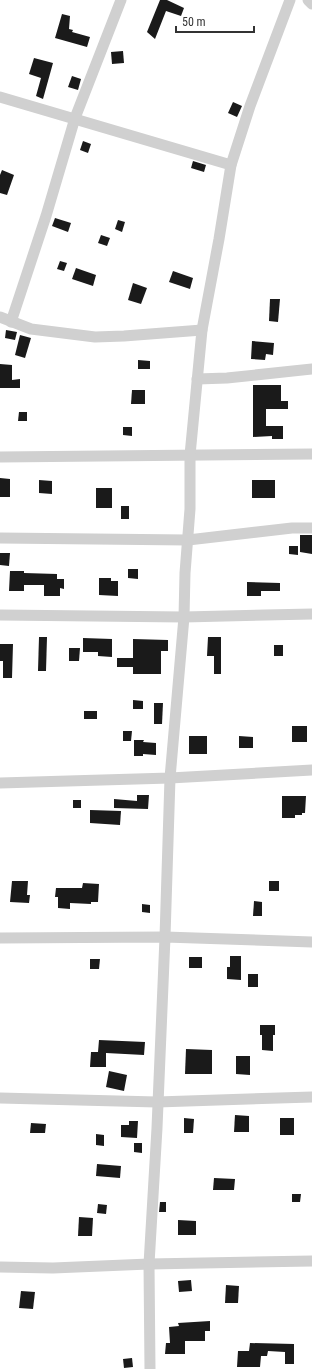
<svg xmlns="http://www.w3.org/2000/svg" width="312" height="1369" viewBox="0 0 312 1369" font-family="'Roboto Condensed',sans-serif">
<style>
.building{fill:#1a1a1a}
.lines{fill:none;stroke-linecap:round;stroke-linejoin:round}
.minor{stroke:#d0d0d0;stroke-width:11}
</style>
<rect width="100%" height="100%" fill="#fff"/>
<g class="building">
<path d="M 160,0 L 167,0 L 184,8 L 181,16 L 166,11 L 155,39 L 147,32 Z"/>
<path d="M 62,14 L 70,16 L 69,29 L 73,30 L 72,32 L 90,37 L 87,47 L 55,38 Z"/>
<path d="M 123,51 L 124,63 L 112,64 L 111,52 Z"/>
<path d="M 34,58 L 53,63 L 43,99 L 36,96 L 41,78 L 29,74 Z"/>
<path d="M 72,76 L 81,79 L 78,90 L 68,87 Z"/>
<path d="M 233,102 L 242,106 L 237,117 L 228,113 Z"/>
<path d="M 83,141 L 91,144 L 88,153 L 80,150 Z"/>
<path d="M 193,161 L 206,165 L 204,172 L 191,168 Z"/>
<path d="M 2,170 L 14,175 L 7,195 L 0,193 L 0,175 Z"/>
<path d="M 55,218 L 71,223 L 68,232 L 52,226 Z"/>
<path d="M 118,220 L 125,222 L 122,232 L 115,229 Z"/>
<path d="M 101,235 L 110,238 L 107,246 L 98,243 Z"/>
<path d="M 60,261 L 67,263 L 64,271 L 57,269 Z"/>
<path d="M 76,268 L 96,275 L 93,286 L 72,279 Z"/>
<path d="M 173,271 L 193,278 L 190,289 L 169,282 Z"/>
<path d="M 133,283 L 147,288 L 141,304 L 128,300 Z"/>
<path d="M 270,299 L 280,299 L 278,322 L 269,321 Z"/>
<path d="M 6,330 L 17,332 L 15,340 L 5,338 Z"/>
<path d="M 20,335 L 31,338 L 25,358 L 15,355 Z"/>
<path d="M 252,341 L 274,343 L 273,355 L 266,354 L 265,360 L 251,359 Z"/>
<path d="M 138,360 L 150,361 L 150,369 L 138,369 Z"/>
<path d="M 0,364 L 12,365 L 12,380 L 20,379 L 20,388 L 0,388 Z"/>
<path d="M 253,385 L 281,385 L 281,401 L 288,401 L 288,409 L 266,409 L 266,426 L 283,426 L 283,439 L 272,439 L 272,436 L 253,437 Z"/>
<path d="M 132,390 L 145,390 L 145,404 L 131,404 Z"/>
<path d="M 19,412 L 27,412 L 27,421 L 18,421 Z"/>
<path d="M 123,427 L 132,427 L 132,436 L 123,435 Z"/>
<path d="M 0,478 L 10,479 L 10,497 L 0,497 Z"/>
<path d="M 39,480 L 52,481 L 52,494 L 39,493 Z"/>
<rect x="252" y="480" width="23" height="18"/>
<rect x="96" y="488" width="16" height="20"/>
<rect x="121" y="506" width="8" height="13"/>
<path d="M 300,535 L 312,535 L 312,554 L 300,552 Z"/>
<path d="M 289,546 L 298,546 L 298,555 L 289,554 Z"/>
<path d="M 0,553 L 10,553 L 9,566 L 0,565 Z"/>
<path d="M 128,569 L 138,569 L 138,579 L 128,578 Z"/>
<path d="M 10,571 L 24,571 L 24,573 L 57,574 L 57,579 L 64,579 L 64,589 L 60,588 L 60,596 L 44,596 L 44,585 L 24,585 L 24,591 L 9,591 Z"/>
<path d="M 99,578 L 111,578 L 111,581 L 118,581 L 118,596 L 99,595 Z"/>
<path d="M 247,582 L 280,583 L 280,591 L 261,591 L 261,596 L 247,596 Z"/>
<path d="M 39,637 L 47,637 L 46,671 L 38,671 Z"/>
<path d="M 208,637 L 221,637 L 221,674 L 214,674 L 214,656 L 207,656 Z"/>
<path d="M 83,638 L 112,639 L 112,657 L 98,656 L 98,652 L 83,652 Z"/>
<path d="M 133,639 L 168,640 L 168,651 L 161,651 L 161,674 L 133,674 L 133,667 L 117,667 L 117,658 L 133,658 Z"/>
<path d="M 0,644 L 13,644 L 12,678 L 3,678 L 3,661 L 0,661 Z"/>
<rect x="274" y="645" width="9" height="11"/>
<path d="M 69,648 L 80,648 L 79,661 L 69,661 Z"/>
<path d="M 133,700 L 143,701 L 143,709 L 133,709 Z"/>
<path d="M 154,703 L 163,703 L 162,724 L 154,724 Z"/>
<rect x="84" y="711" width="13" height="8"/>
<rect x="292" y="726" width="15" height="16"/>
<path d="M 123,731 L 132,731 L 131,741 L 123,741 Z"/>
<rect x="189" y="736" width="18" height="18"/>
<path d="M 239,736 L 253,737 L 253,748 L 239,748 Z"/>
<path d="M 134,740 L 144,740 L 143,742 L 156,743 L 156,755 L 143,754 L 143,756 L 134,756 Z"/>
<path d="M 137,795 L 149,795 L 148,809 L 114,808 L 114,799 L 137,801 Z"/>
<path d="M 282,796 L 306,796 L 305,813 L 302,813 L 302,815 L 295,815 L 295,818 L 282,818 Z"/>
<rect x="73" y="800" width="8" height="8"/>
<path d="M 90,810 L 121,811 L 120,825 L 90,823 Z"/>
<path d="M 12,881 L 28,881 L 27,895 L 30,895 L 29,903 L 10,902 Z"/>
<rect x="269" y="881" width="10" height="10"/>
<path d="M 83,883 L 99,884 L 98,902 L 91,902 L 91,904 L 70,903 L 70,909 L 58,908 L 58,897 L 55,897 L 56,888 L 82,888 Z"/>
<path d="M 254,901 L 262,902 L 262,916 L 253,916 Z"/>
<path d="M 142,904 L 150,905 L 150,913 L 142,912 Z"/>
<path d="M 230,956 L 241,956 L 241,980 L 227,979 L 227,967 L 230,967 Z"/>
<rect x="189" y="957" width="13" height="11"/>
<path d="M 90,959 L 100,959 L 99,969 L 90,969 Z"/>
<rect x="248" y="974" width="10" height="13"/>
<path d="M 260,1025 L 275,1025 L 275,1035 L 273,1035 L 273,1051 L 262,1050 L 262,1035 L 260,1035 Z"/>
<path d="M 99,1040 L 145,1042 L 144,1055 L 106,1053 L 106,1067 L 90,1067 L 91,1052 L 98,1052 Z"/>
<path d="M 186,1049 L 212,1050 L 212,1074 L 185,1074 Z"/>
<path d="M 236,1056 L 250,1056 L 250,1075 L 236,1074 Z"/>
<path d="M 109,1071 L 127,1075 L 124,1091 L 106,1087 Z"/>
<path d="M 235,1115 L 249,1116 L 249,1132 L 234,1132 Z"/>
<path d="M 184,1118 L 194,1119 L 193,1133 L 184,1133 Z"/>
<rect x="280" y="1118" width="14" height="17"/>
<path d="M 129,1121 L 138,1121 L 137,1138 L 121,1137 L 121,1125 L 129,1125 Z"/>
<path d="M 31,1123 L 46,1124 L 45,1133 L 30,1133 Z"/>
<path d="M 96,1134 L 104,1135 L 104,1146 L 96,1145 Z"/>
<path d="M 134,1143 L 142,1143 L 142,1153 L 134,1152 Z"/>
<path d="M 97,1164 L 121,1166 L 120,1178 L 96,1176 Z"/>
<path d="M 214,1178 L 235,1179 L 234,1190 L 213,1190 Z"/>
<path d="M 292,1194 L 301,1194 L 300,1202 L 292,1202 Z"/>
<path d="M 160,1202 L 166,1202 L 166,1212 L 159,1212 Z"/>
<path d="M 98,1204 L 107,1205 L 106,1214 L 97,1213 Z"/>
<path d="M 79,1217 L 93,1218 L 92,1236 L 78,1236 Z"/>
<path d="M 178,1220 L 196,1221 L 196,1235 L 178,1235 Z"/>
<path d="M 191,1280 L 192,1291 L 179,1292 L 178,1281 Z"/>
<path d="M 226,1285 L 239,1286 L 238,1303 L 225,1303 Z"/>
<path d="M 21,1291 L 35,1292 L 33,1309 L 19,1308 Z"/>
<path d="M 210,1321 L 210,1331 L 205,1331 L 205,1341 L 185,1341 L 185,1354 L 165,1354 L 166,1343 L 170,1343 L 169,1327 L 179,1326 L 178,1323 Z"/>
<path d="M 250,1343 L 294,1344 L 294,1364 L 285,1364 L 285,1352 L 268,1351 L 267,1356 L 261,1356 L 260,1367 L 237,1367 L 238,1351 L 249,1351 Z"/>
<path d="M 132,1358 L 133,1367 L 124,1368 L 123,1359 Z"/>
</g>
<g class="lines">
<g class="minor">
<path d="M 308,0 L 312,4"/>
<path d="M 0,97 L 231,165"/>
<path d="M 0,317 L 31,329 L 95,337 L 124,336 L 202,330"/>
<path d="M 11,322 L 46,216 L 75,118 L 121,0"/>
<path d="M 197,379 L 227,378 L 312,369"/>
<path d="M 0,457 L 312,454"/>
<path d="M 0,538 L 188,540 L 292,528 L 312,528"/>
<path d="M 0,615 L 184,617 L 312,614"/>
<path d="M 0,783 L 170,778 L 312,770"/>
<path d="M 0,938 L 165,937 L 312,942"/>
<path d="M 0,1098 L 157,1102 L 312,1097"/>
<path d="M 0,1267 L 53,1268 L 149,1264 L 312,1261"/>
<path d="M 150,1369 L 149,1264 L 157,1128 L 165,937 L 170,778 L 184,617 L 185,573 L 190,509 L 190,455 L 202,330 L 219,239 L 231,165 L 250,106 L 290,0"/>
</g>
</g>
<path d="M176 26v6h78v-6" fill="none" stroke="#333333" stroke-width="2"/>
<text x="182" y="26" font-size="12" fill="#333333" stroke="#ffffff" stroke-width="3" paint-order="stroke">50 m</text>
</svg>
